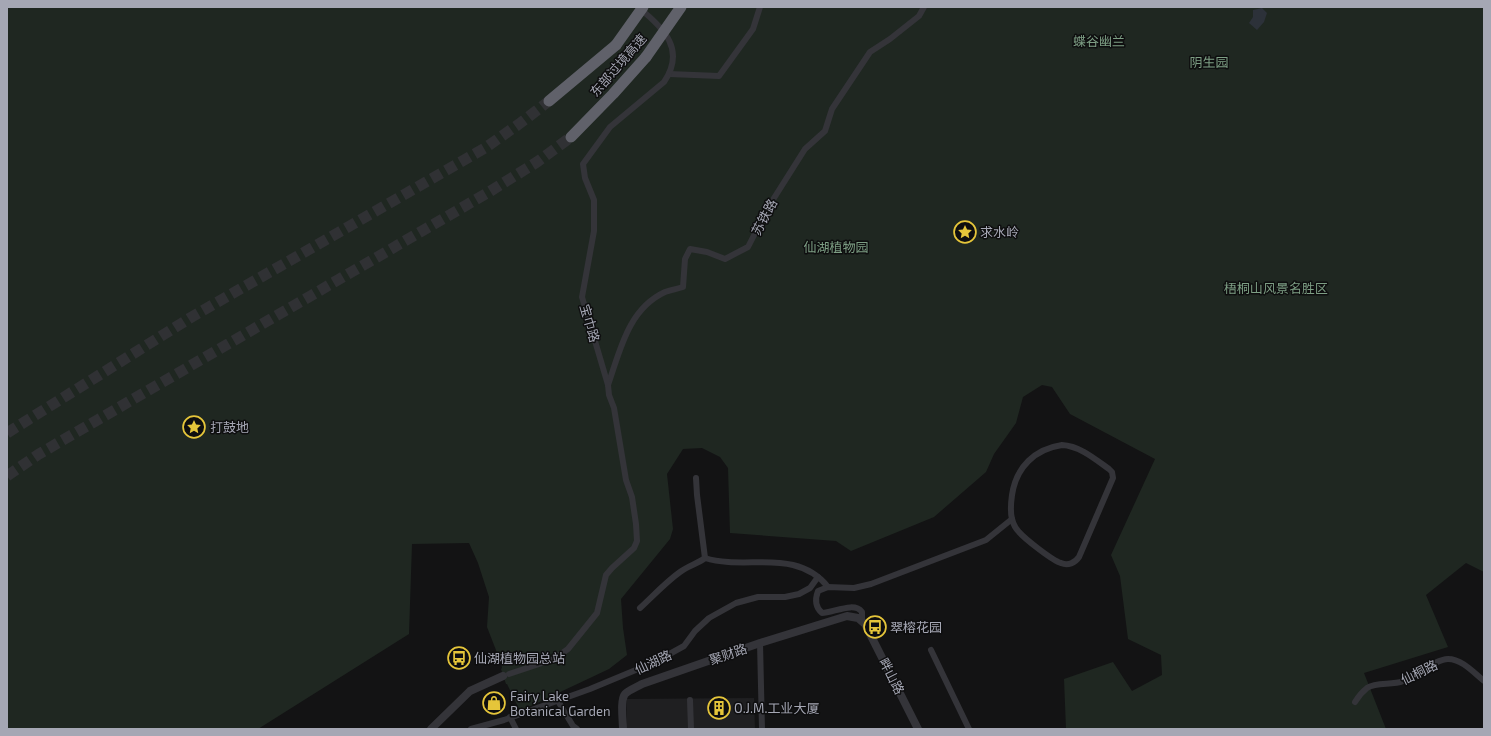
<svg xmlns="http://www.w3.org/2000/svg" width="1491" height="736" viewBox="0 0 1491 736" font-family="'Exo 2','Noto Sans SC',sans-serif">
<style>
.built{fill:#1f1f21}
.green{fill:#1f2721}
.water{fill:#2c3139}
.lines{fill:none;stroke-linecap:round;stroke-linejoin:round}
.motorway-tunnel{stroke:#303134;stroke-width:11;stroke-dasharray:11 5.5;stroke-linecap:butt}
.minor{stroke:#343439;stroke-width:6}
.tertiary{stroke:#343439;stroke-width:8}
.motorway{stroke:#60616a;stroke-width:11}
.motorway-bridge{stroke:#60616a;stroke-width:11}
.labels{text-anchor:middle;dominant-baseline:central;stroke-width:3;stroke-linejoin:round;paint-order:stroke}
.park-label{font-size:13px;fill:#7d9e84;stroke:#0e0e0f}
.street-label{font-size:13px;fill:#a5a7b4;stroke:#0e0e0f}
.poi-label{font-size:13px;fill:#a5a7b4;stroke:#0e0e0f;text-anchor:start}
</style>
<rect width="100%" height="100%" fill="#131314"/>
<path class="built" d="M 754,698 L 755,729 L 627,729 L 627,699 Z"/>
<path class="green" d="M 7,7 L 1484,7 L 1484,572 L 1466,563 L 1426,595 L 1448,647 L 1364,673 L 1386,729 L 1066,729 L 1064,679 L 1113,662 L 1132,691 L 1162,675 L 1161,655 L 1128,639 L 1120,576 L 1111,555 L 1155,459 L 1070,414 L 1052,387 L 1042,385 L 1023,397 L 1016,423 L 994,454 L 986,472 L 934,517 L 851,551 L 836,541 L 730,533 L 728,468 L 720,457 L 702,448 L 683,449 L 667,474 L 673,529 L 670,539 L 621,599 L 623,628 L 627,655 L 609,669 L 520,711 L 507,684 L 506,684 L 501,669 L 502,668 L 501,663 L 487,627 L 489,597 L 478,563 L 469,543 L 412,544 L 409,634 L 258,729 L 7,729 Z"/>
<path class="water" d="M 1262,8 L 1267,13 L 1264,22 L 1257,30 L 1249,23 L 1253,17 L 1253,10 Z"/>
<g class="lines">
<g class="motorway-tunnel">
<path d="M 7,433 L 190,318 L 485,148 L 519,124 L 549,101"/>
<path d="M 7,476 L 39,454 L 489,192 L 537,162 L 571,137"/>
</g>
<g class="minor">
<path d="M 669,74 L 719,76 L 753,29 L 760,7"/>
<path d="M 608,385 C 620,351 628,309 665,292 C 670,290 677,289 683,287 L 685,259 L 690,249 L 707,252 L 725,259 L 748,247 L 769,206 L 805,149 L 825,131 L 832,109 L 870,52 L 890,39 L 919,16 L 924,7"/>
<path d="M 1062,445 C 1080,446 1095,459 1109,469 L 1112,472 L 1113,478 L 1079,557 C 1075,563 1068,566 1061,563 C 1053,561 1025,539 1019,532 C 1016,529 1013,523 1012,519 C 1010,511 1011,502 1012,495 C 1016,467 1035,449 1062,445 Z"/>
<path d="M 696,478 L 697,495 L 705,558"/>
<path d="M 705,558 C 746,571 796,547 828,587"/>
<path d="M 640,608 C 653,596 666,582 680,572 C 688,566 697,564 705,558"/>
<path d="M 862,620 L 862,612 C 854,601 833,613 822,613 C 815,607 815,599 818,591 L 828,587 L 854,588 L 871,584 L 986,540 L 1012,519"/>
<path d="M 760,643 L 762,729"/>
<path d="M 931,650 L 969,729"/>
<path d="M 509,674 L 554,659 L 568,649 L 597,613 L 606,575 L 612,568 L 634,548 L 637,541 L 636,524 L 632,497 L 626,480 L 614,408 L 609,395 L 608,385 L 582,297 L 594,231 L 594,200 L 585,178 L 583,164 L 610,127 L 664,82 C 686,50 664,28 639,8"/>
<path d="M 690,700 L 691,729"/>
<path d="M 558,701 L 573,726 L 577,729"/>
<path d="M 1355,702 C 1358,697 1362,692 1367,688 C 1377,681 1392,686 1403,681 C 1415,676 1436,659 1448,659 C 1462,659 1474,673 1484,681"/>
<path d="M 510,717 L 516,729"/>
<path d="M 471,729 L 504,720 L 590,689 L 655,662 L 684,646 L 695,631 L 709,618 L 736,603 L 758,597 L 785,597 L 799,594 L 810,588 L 818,577"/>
</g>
<g class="tertiary">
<path d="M 431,729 L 470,691 L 503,676"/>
<path d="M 623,729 C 623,721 620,700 625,694 C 629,690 637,687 642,684 L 760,643 L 847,616 L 858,618 L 865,624 L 918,729"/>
</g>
<g class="motorway">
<path d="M 549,101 L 616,45"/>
<path d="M 571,137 L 613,94 L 646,57"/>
</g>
<g class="motorway-bridge">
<path d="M 616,45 L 643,7"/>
<path d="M 646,57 L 681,7"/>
</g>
</g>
<defs>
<g id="sight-ring" transform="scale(1.15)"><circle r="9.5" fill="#0e0e0f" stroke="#e5c53a" stroke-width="1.5"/><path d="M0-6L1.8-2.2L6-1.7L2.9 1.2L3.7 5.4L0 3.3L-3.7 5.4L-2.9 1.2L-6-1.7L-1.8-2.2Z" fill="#e5c53a"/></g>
<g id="bus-ring" transform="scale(1.15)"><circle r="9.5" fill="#0e0e0f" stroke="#e5c53a" stroke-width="1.5"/><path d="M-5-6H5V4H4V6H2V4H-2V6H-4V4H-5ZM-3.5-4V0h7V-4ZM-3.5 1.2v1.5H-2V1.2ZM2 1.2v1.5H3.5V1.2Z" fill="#e5c53a"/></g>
<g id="shop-ring" transform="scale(1.15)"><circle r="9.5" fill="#0e0e0f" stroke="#e5c53a" stroke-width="1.5"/><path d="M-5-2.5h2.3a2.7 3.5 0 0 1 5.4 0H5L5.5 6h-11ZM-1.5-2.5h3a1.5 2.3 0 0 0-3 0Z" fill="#e5c53a"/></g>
<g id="building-ring" transform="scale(1.15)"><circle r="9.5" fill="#0e0e0f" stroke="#e5c53a" stroke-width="1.5"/><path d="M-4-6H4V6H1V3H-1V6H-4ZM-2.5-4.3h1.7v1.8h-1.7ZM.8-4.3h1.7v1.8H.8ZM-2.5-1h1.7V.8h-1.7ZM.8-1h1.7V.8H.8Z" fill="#e5c53a"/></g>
</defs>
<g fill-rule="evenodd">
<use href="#sight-ring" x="965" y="232"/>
<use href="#sight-ring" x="194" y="427"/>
<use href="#bus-ring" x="875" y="627"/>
<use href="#bus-ring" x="459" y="658"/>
<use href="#shop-ring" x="494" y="703"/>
<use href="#building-ring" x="719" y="708"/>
</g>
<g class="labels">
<g class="park-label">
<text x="1099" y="41">蝶谷幽兰</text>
<text x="1209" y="62">阴生园</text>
<text x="836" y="247">仙湖植物园</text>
<text x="1276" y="288">梧桐山风景名胜区</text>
</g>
<g class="street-label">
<text transform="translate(618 65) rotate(-49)">东部过境高速</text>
<text transform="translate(764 217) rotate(-62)">苏铁路</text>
<text transform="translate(590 323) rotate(74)">宝巾路</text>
<text transform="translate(728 654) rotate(-19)">聚财路</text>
<text transform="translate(653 662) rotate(-25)">仙湖路</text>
<text transform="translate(1419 672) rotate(-26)">仙桐路</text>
<text transform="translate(892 676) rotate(63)">畔山路</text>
</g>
<g class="poi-label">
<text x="980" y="232">求水岭</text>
<text x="210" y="427">打鼓地</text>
<text x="890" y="627">翠榕花园</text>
<text x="474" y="658">仙湖植物园总站</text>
<text x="510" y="696">Fairy Lake<tspan x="510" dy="15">Botanical Garden</tspan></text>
<text x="734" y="708">O.J.M.工业大厦</text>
</g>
</g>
<rect width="1491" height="736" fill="none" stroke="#a5a7b4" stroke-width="16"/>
</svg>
